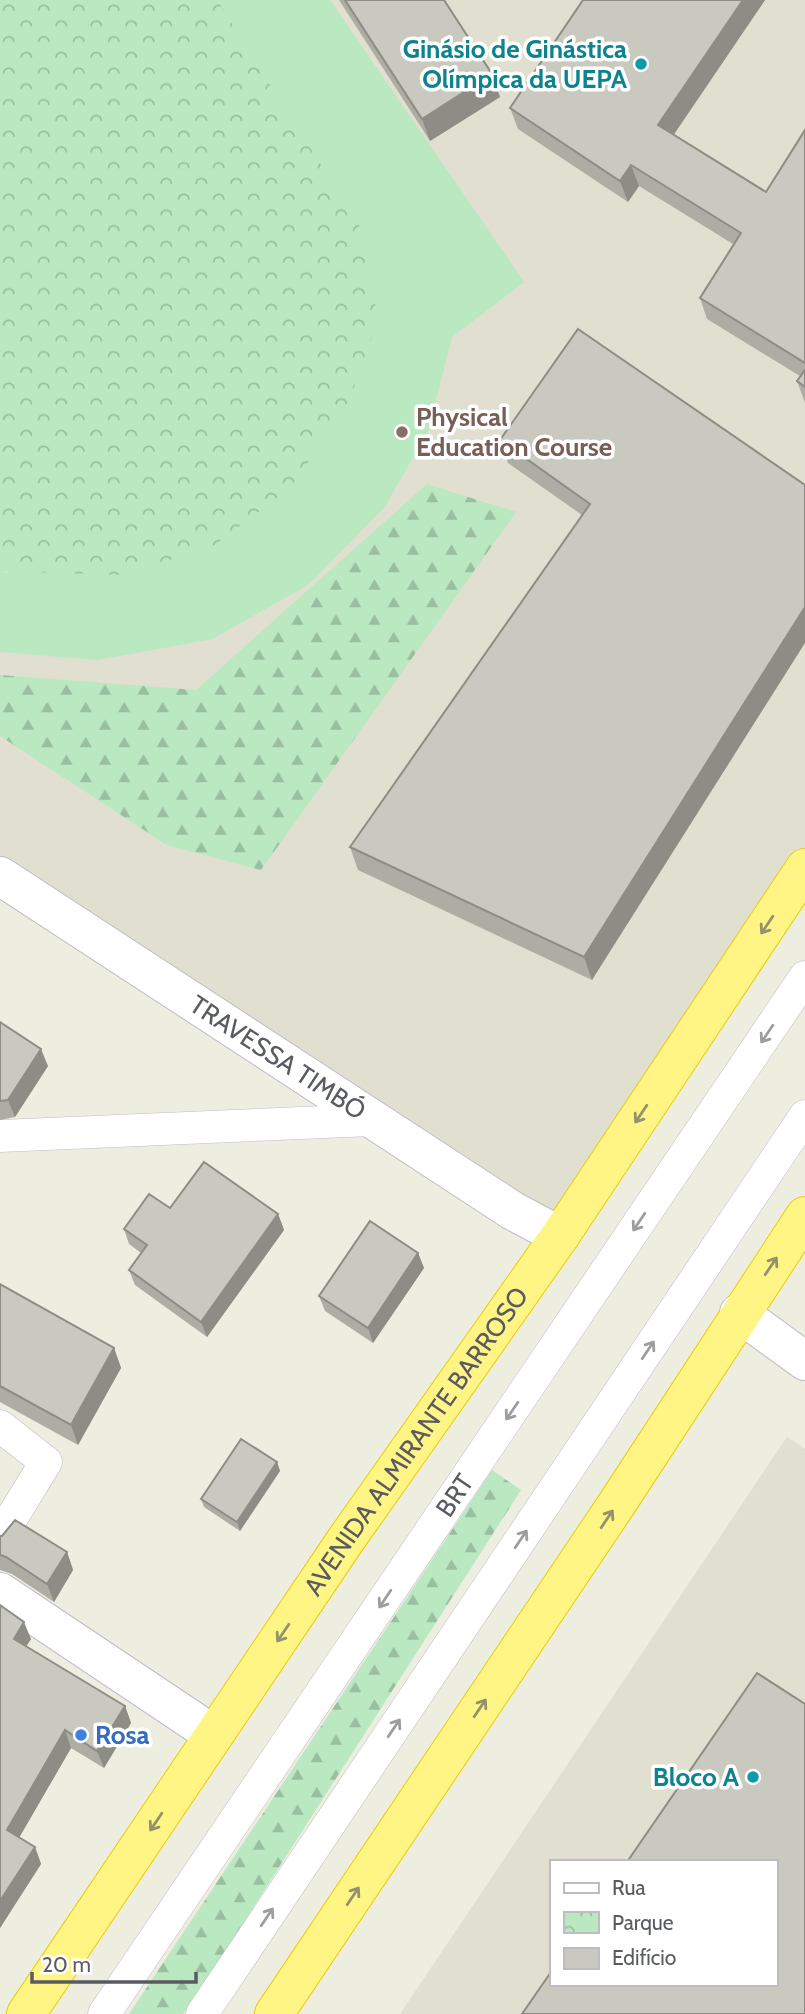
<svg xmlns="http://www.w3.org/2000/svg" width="805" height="2014" viewBox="0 0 805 2014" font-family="Cabin,sans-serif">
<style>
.education{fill:#e0dfd0;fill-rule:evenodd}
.grass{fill:#b9e8c1}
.forest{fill:url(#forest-firs)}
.park{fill:url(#park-crowns)}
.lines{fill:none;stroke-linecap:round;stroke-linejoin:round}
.lane-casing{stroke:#bdbec5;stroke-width:33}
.street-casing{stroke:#bdbec5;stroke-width:40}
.highway-casing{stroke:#edcc00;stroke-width:40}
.lane{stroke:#fff;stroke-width:32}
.street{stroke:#fff;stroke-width:38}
.highway{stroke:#fff585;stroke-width:38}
.wall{fill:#aeada4}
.shaded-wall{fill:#8d8d86}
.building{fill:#cac9bf;stroke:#8d8d86;stroke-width:2}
.oneway{stroke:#93916e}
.oneway2{stroke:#9b9da1}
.culture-dot{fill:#0f9aa8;stroke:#fff;stroke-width:2.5}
.education-dot{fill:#8d6e63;stroke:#fff;stroke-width:2.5}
.shop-dot{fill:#3f7fe0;stroke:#fff;stroke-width:2.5}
.labels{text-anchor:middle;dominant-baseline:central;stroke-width:7;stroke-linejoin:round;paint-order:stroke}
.culture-label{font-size:26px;font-weight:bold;fill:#0d838f;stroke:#fff;text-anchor:end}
.education-label{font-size:26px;font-weight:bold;fill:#785e54;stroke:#fff;text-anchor:start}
.street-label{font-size:26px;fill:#595b62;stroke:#fff}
.shop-label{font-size:26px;font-weight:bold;fill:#366cbe;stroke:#fff;text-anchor:start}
</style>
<defs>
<pattern id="forest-firs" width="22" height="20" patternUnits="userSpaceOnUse" patternTransform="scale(1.75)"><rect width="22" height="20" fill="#b9e8c1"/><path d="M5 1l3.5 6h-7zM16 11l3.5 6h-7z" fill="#99bfa0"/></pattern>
<pattern id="park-crowns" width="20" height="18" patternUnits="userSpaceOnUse" patternTransform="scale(1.75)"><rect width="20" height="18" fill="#b9e8c1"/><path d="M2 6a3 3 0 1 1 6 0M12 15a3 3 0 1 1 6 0" fill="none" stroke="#99bfa0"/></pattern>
</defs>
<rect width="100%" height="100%" fill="#edede0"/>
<g class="education">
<path d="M 0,0 L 805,0 L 805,868 L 560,1236 L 0,865 Z"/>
<path d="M 787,1437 L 805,1449 L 805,2014 L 400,2014 ZM 551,1862 L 775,1862 L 775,1984 L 551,1984 Z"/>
</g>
<path class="grass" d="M 217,0 L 330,0 L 524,282 L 452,337 L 428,431 L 384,508 L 308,585 L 212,639 L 98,660 L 0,652 L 0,571 L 7,573 L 359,225 Z"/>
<g class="forest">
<path d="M 427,484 L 516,512 L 261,870 L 167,845 L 0,736 L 0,675 L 196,690 Z"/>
<path d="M 492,1470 L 521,1490 L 199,1992 L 183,2014 L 129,2014 Z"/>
</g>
<path class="park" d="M 0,0 L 217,0 L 359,225 L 378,319 L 346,409 L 290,488 L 215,545 L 124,575 L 0,571 Z"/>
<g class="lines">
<g class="lane-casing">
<g id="lane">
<path d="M 0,1136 L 371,1120"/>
<path d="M 0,1426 L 46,1462 L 0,1537"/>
<path id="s1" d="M 104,2014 L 805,977"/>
<path d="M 202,2014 L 805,1116"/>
</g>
</g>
<g class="street-casing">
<g id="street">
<path id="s2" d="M 0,876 L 513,1211 L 560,1236"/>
<path d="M 739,1313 L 805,1361"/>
<path d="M 0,1592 L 214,1735"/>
</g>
</g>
<g class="highway-casing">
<g id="highway">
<path id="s3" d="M 26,2014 L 345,1541 L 560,1236 L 805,868"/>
<path d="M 274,2014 L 616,1505 L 805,1216"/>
</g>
</g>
<use href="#lane" class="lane"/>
<use href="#street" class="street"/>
<use href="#highway" class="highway"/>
</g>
<g class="wall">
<path d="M 339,0 L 444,0 L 500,97 L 430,141 Z"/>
<path d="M 583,0 L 765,0 L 674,134 L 766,192 L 805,130 L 805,403 L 797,381 L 800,376 L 707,319 L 700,298 L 733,244 L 639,186 L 628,202 L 518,129 L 510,108 Z"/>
<path d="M 500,440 L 805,485 L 592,980 L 358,870 L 350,847 L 582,515 L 508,463 Z"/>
<path d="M 0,1022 L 48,1066 L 15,1117 L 0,1120 Z"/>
<path d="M 170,1208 L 278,1214 L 284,1230 L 207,1337 L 135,1285 L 129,1270 L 141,1253 L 129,1244 L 124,1229 Z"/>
<path d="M 418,1253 L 424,1268 L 373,1343 L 325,1311 L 319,1296 Z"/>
<path d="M 0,1284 L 114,1348 L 121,1368 L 78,1445 L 0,1402 Z"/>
<path d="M 277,1462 L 280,1471 L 240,1531 L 204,1507 L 201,1499 Z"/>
<path d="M 0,1536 L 67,1552 L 73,1570 L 54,1602 L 12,1574 L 0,1570 Z"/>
<path d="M 0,1605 L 31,1639 L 26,1646 L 125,1706 L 131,1723 L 104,1768 L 71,1748 L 19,1838 L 35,1847 L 41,1864 L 0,1928 Z"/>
</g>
<g class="shaded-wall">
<path d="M 743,0 L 765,0 L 666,146 L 658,125 Z"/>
<path d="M 492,74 L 500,97 L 430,141 L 422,119 Z"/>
<path d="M 631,165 L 639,186 L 628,202 L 620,181 Z"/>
<path d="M 805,607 L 805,643 L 592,980 L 584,957 Z"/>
<path d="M 41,1049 L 48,1066 L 15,1117 L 8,1100 Z"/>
<path d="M 278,1214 L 284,1230 L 207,1337 L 201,1322 Z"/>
<path d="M 418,1253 L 424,1268 L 373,1343 L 368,1328 Z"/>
<path d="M 114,1348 L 121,1368 L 78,1445 L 71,1425 Z"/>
<path d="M 277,1462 L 280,1471 L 240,1531 L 237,1522 Z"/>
<path d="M 67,1552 L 73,1570 L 54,1602 L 47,1584 Z"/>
<path d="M 24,1622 L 31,1639 L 20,1656 L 14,1639 Z"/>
<path d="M 125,1706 L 131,1723 L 104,1768 L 97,1751 Z"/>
<path d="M 65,1730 L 71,1748 L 13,1848 L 7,1830 Z"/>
<path d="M 35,1847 L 41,1864 L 0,1928 L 0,1901 Z"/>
</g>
<g class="building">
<path d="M 345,0 L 444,0 L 492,74 L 422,119 Z"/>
<path d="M 583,0 L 743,0 L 658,125 L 766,192 L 805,130 L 805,363 L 700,298 L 741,233 L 631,165 L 620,181 L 510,108 Z"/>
<path d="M 578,329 L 805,485 L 805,607 L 584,957 L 350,847 L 590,504 L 500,440 Z"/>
<path d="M 805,370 L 805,387 L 797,381 Z"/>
<path d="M 0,1022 L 41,1049 L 8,1100 L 0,1101 Z"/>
<path d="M 204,1162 L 278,1214 L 201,1322 L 129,1270 L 147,1245 L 124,1229 L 149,1194 L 170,1208 Z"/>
<path d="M 370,1221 L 418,1253 L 368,1328 L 319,1296 Z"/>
<path d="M 0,1284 L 114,1348 L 71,1425 L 0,1386 Z"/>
<path d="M 241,1439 L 277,1462 L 237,1522 L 201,1499 Z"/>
<path d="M 15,1520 L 67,1552 L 47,1584 L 6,1557 L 0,1555 L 0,1536 L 2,1536 Z"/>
<path d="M 0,1605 L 24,1622 L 14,1639 L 125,1706 L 97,1751 L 65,1730 L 7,1830 L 35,1847 L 0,1901 Z"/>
<path d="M 757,1673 L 805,1704 L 805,2014 L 522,2014 L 551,1972 L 551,1984 L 775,1984 L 775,1862 L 627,1862 Z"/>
</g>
<defs><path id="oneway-shaft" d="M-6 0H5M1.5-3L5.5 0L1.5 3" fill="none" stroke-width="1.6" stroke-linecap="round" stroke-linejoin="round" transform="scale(1.75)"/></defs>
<g class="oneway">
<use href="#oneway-shaft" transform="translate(767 925) rotate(124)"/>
<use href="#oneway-shaft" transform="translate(641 1114) rotate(124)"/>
<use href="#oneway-shaft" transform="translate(771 1266) rotate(-56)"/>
<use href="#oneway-shaft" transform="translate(607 1519) rotate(-56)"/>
<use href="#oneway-shaft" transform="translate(283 1633) rotate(124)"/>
<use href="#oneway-shaft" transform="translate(480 1708) rotate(-56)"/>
<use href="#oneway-shaft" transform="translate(156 1822) rotate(124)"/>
<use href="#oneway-shaft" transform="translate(353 1896) rotate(-56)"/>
</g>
<g class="oneway2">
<use href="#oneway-shaft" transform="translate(767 1034) rotate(124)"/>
<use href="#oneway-shaft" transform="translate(639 1222) rotate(124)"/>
<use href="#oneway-shaft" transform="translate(648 1350) rotate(-56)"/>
<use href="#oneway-shaft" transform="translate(512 1411) rotate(124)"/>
<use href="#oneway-shaft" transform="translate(521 1539) rotate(-56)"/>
<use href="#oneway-shaft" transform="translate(385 1599) rotate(124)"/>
<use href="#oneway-shaft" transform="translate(394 1728) rotate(-56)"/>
<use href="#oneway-shaft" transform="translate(267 1917) rotate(-56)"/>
</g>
<g class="culture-dot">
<circle cx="641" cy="64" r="7"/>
<circle cx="753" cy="1777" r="7"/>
</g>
<circle class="education-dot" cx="402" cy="432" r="7"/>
<circle class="shop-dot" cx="81" cy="1735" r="7"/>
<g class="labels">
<g class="culture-label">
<text x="627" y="49">Ginásio de Ginástica<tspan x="627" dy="30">Olímpica da UEPA</tspan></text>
<text x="739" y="1777">Bloco A</text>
</g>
<g class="education-label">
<text x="416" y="417">Physical<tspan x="416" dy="30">Education Course</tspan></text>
</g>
<g class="street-label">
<text stroke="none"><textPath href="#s2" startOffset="332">TRAVESSA TIMBÓ</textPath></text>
<text stroke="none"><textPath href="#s3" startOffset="693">AVENIDA ALMIRANTE BARROSO</textPath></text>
<text stroke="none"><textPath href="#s1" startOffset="626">BRT</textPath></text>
</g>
<g class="shop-label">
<text x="95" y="1735">Rosa</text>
</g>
</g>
<rect x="550" y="1860" width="228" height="126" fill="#ffffff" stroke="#bdbdc0" stroke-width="2"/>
<rect x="564" y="1883" width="35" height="10" fill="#ffffff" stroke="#bdbdc0" stroke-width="2"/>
<text x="612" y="1895" font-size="21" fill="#595b62">Rua</text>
<rect x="564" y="1912" width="35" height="21" fill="url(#park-crowns)" stroke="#bdbdc0" stroke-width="2"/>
<text x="612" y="1930" font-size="21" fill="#595b62">Parque</text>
<rect x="564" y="1948" width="35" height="21" fill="#cac9bf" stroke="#bdbdc0" stroke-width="2"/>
<text x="612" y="1965" font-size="21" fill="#595b62">Edifício</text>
<path d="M32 1972v10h164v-10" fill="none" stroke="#595b62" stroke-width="3.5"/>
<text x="42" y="1972" font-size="21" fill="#595b62" stroke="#ffffff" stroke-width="5" paint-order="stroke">20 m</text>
</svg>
